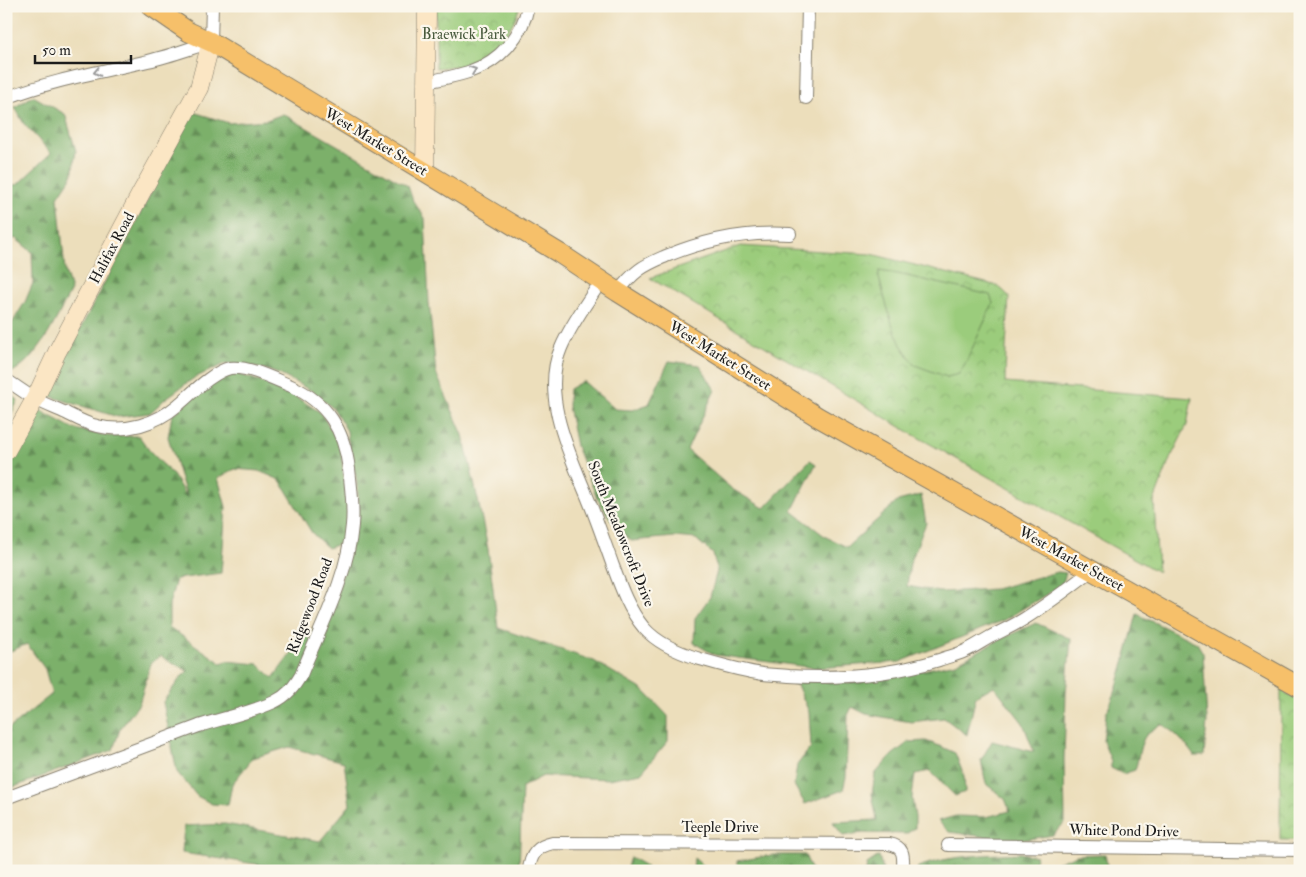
<svg xmlns="http://www.w3.org/2000/svg" width="1306" height="877" viewBox="0 0 1306 877" font-family="'IM FELL Double Pica',serif">
<style>
.forest{fill:url(#forest-firs);stroke:#4c6644}
.park{fill:url(#park-crowns);stroke:#5c744c}
.pitch{fill:#9bcc7b;stroke:#5c744c}
.lines{fill:none;stroke-linecap:round;stroke-linejoin:round}
.street-casing{stroke:#847d6c;stroke-width:14}
.secondary-casing{stroke:#847d6c;stroke-width:19}
.primary-casing{stroke:#847d6c;stroke-width:21}
.street{stroke:#fff;stroke-width:12}
.secondary{stroke:#fbe6c4;stroke-width:18}
.primary{stroke:#f6c06b;stroke-width:19}
.oneway{stroke:#999}
.labels{text-anchor:middle;dominant-baseline:central;stroke-width:4.5;stroke-linejoin:round;paint-order:stroke}
.park-label{font-size:15px;fill:#485a3d;stroke:#fbf7ec}
.street-label{font-size:15px;fill:#1c1c1c;stroke:#fbf7ec}
</style>
<defs>
<pattern id="forest-firs" width="22" height="20" patternUnits="userSpaceOnUse" patternTransform="scale(1.25)"><rect width="22" height="20" fill="#7cb06b"/><path d="M5 1l3.5 6h-7zM16 11l3.5 6h-7z" fill="#658e57"/></pattern>
<pattern id="park-crowns" width="20" height="18" patternUnits="userSpaceOnUse" patternTransform="scale(1.25)"><rect width="20" height="18" fill="#9bcc7b"/><path d="M2 6a3 3 0 1 1 6 0M12 15a3 3 0 1 1 6 0" fill="none" stroke="#85af6a"/></pattern>
</defs>
<rect width="100%" height="100%" fill="#fbf7ec"/>
<filter id="ink" filterUnits="userSpaceOnUse"><feTurbulence type="fractalNoise" baseFrequency=".02" numOctaves="2"/><feDisplacementMap in="SourceGraphic" scale="10" xChannelSelector="R" yChannelSelector="G"/><feConvolveMatrix kernelMatrix="1 2 1 2 8 2 1 2 1" color-interpolation-filters="sRGB"/></filter>
<filter id="wash" filterUnits="userSpaceOnUse"><feTurbulence type="fractalNoise" baseFrequency=".0096" numOctaves="4" result="noise"/><feDisplacementMap in="SourceGraphic" scale="20" xChannelSelector="R" yChannelSelector="G"/><feGaussianBlur stdDeviation="1.12" result="paint"/><feColorMatrix in="noise" values="0 0 0 0 0 0 0 0 0 0 0 0 0 0 0 0 0 1.4 0 .05"/><feComposite in="paint" operator="in"/></filter>
<g filter="url(#wash)">
<rect width="100%" height="100%" fill="#ecdebb"/>
<g class="forest">
<path d="M 33,96 L 65,114 L 76,151 L 72,176 L 58,197 L 65,271 L 71,290 C 55,321 40,359 7,375 L 6,333 L 25,302 L 33,283 L 32,252 L 15,238 L 6,246 L 6,184 L 17,185 L 51,153 L 24,124 L 15,107 Z"/>
<path d="M 193,112 L 229,123 L 267,120 L 283,114 L 408,186 L 413,201 L 425,218 L 429,303 L 436,373 L 463,435 L 478,500 L 488,549 L 498,628 L 594,661 L 643,690 L 668,716 L 668,741 L 641,773 L 609,779 L 543,776 L 522,787 L 519,871 L 303,871 L 182,853 L 184,826 L 225,824 L 320,841 L 350,805 L 344,762 L 289,747 L 253,758 L 232,784 L 228,805 L 212,804 L 197,796 L 177,772 L 163,702 L 181,677 L 188,671 L 160,656 L 151,663 L 139,704 L 120,729 L 113,750 L 6,790 L 6,731 L 52,694 L 45,669 L 27,644 L 6,653 L 6,469 L 39,410 L 74,429 L 108,436 L 139,436 L 149,450 L 173,475 L 187,498 L 168,437 L 172,415 L 207,385 L 229,372 L 251,378 L 291,394 L 320,412 L 340,443 L 349,521 L 344,542 L 328,548 L 312,533 L 280,480 L 259,471 L 235,469 L 218,478 L 226,507 L 221,573 L 176,579 L 169,605 L 169,627 L 221,663 L 227,661 L 258,664 L 273,678 L 305,635 L 330,617 L 358,522 L 359,502 L 356,476 L 349,449 L 347,431 L 334,409 L 312,391 L 279,374 L 264,369 L 227,363 L 194,378 L 165,399 L 150,413 L 118,417 L 46,395 Z"/>
<path d="M 669,361 L 700,365 L 715,390 L 687,450 L 732,489 L 764,508 L 810,460 L 816,464 L 792,511 L 826,537 L 847,547 L 898,501 L 921,495 L 926,523 L 910,563 L 907,586 L 940,592 L 995,589 L 1057,572 L 1066,573 L 1062,585 L 1004,620 L 900,662 L 816,668 L 715,655 L 694,643 L 695,618 L 710,597 L 717,571 L 713,554 L 696,539 L 674,537 L 631,541 L 611,520 L 597,498 L 576,446 L 568,406 L 569,389 L 583,381 L 615,409 L 632,410 L 649,404 Z"/>
<path d="M 6,390 L 18,400 L 6,425 Z"/>
<path d="M 1137,614 L 1197,643 L 1203,653 L 1207,721 L 1204,756 L 1194,756 C 1185,743 1175,732 1161,724 C 1157,727 1151,730 1147,734 C 1139,743 1139,759 1135,770 L 1123,774 L 1111,768 L 1111,761 L 1103,741 L 1106,714 L 1115,693 L 1125,659 Z"/>
<path d="M 1036,623 L 1071,639 L 1066,693 L 1064,759 L 1065,822 L 1053,835 L 1016,841 L 949,832 L 938,821 L 956,816 L 986,817 L 1010,811 L 1005,799 L 986,784 L 981,760 L 992,741 L 1034,752 L 1023,723 L 994,686 L 976,696 L 967,735 L 944,718 L 911,722 L 866,714 L 852,707 L 848,715 L 846,777 L 843,790 L 805,804 L 794,785 L 797,765 L 811,747 L 809,712 L 797,685 L 790,683 L 799,680 L 849,683 L 909,673 L 956,663 L 999,640 Z"/>
<path d="M 926,741 L 942,747 L 955,753 L 964,776 L 965,792 L 955,796 L 930,771 L 915,774 L 912,798 L 915,817 L 915,828 L 906,834 L 863,833 L 843,836 L 833,822 L 877,820 L 872,794 L 875,774 L 892,755 L 909,742 Z"/>
<path d="M 1020,853 L 1036,856 L 1034,868 L 1028,871 L 917,871 L 918,867 C 950,855 986,855 1020,853 Z"/>
<path d="M 1105,854 L 1108,871 L 1068,871 L 1056,863 L 1077,855 Z"/>
<path d="M 773,855 L 805,855 L 812,871 L 738,871 L 737,861 Z"/>
<path d="M 879,856 L 883,871 L 866,871 L 867,864 Z"/>
<path d="M 630,857 L 646,866 L 647,871 L 626,871 Z"/>
<path d="M 694,858 L 709,871 L 693,871 Z"/>
</g>
<g class="park">
<path d="M 436,6 L 520,6 C 512,30 498,49 475,59 C 470,62 465,65 460,66 C 452,67 444,67 436,68 Z"/>
<path d="M 740,246 L 871,254 L 998,286 L 1009,296 L 1006,348 L 1005,383 L 1192,398 L 1187,425 L 1170,459 L 1154,501 L 1158,572 L 914,435 L 650,278 Z"/>
<path d="M 1281,690 L 1300,701 L 1300,840 L 1280,840 Z"/>
</g>
<path class="pitch" d="M 879,271 L 898,274 L 990,295 L 993,303 L 967,360 L 959,374 L 947,377 L 915,365 L 901,345 L 892,324 L 879,278 Z"/>
</g>
<g filter="url(#ink)">
<g class="lines">
<g class="street-casing">
<g id="street">
<path d="M 426,82 C 441,79 457,76 471,71 C 499,62 523,35 528,6"/>
<path d="M 6,98 C 52,80 101,72 148,61 C 170,56 191,48 211,42 L 212,6"/>
<path d="M 806,98 L 808,6"/>
<path d="M 601,281 C 587,303 571,324 561,348 C 540,396 571,457 589,501 C 598,523 605,544 613,566 C 621,588 629,610 644,628 C 658,644 680,653 700,659 C 721,665 741,671 763,674 C 772,675 780,675 789,676 C 840,679 890,675 939,660 C 947,657 956,655 963,652 C 973,648 981,642 990,637 C 1001,631 1013,626 1024,619 C 1048,604 1069,588 1091,571"/>
<path d="M 618,292 C 624,284 631,276 639,270 C 647,264 657,260 666,256 C 705,240 748,231 790,234"/>
<path d="M 6,380 C 16,386 25,393 35,399 C 44,404 55,408 66,413 C 76,418 86,424 97,426 C 126,433 156,424 178,405 C 191,394 214,371 230,368 C 249,366 274,379 291,386 C 328,403 344,430 349,469 C 351,488 354,506 352,525 C 348,577 320,628 301,675 C 294,687 287,696 274,702 C 250,713 223,718 199,726 C 134,750 70,774 6,798"/>
<path d="M 948,845 L 1300,850"/>
<path d="M 529,871 C 530,855 537,846 553,843 L 889,844 C 906,847 903,858 903,871"/>
</g>
</g>
<g class="secondary-casing">
<g id="secondary">
<path d="M 425,172 L 427,6"/>
<path d="M 6,451 L 35,399 L 57,352 L 141,193 L 199,88 L 211,42"/>
</g>
</g>
<g class="primary-casing">
<path id="primary" d="M 151,6 L 189,32 L 211,42 L 559,253 L 618,292 L 818,417 L 1300,687"/>
</g>
<use href="#street" class="street"/>
<use href="#secondary" class="secondary"/>
<use href="#primary" class="primary"/>
</g>
<defs><path id="oneway-chevron" d="M-2-3.5L2.5 0L-2 3.5" fill="none" stroke-width="1.6" stroke-linecap="round" stroke-linejoin="round" transform="scale(1.25)"/></defs>
<g class="oneway">
<use href="#oneway-chevron" transform="translate(473 70) rotate(-20)"/>
<use href="#oneway-chevron" transform="translate(97 72) rotate(168)"/>
</g>
</g>
<g class="labels">
<g class="park-label">
<text x="464" y="34">Braewick Park</text>
</g>
<g class="street-label">
<text transform="translate(376 142) rotate(31)">West Market Street</text>
<text transform="translate(112 248) rotate(-62)">Halifax Road</text>
<text transform="translate(720 356) rotate(32)">West Market Street</text>
<text transform="translate(621 534) rotate(68)">South Meadowcroft Drive</text>
<text transform="translate(1071 559) rotate(29)">West Market Street</text>
<text transform="translate(310 606) rotate(-69)">Ridgewood Road</text>
<text x="720" y="827">Teeple Drive</text>
<text transform="translate(1124 831) rotate(1)">White Pond Drive</text>
</g>
</g>
<rect width="1306" height="877" fill="none" stroke="#fbf7ec" stroke-width="25"/>
<path d="M35 55v8h96v-8" fill="none" stroke="#1c1c1c" stroke-width="2.5"/>
<text x="42" y="55" font-size="15" fill="#1c1c1c" stroke="#fbf7ec" stroke-width="4" paint-order="stroke">50 m</text>
</svg>
